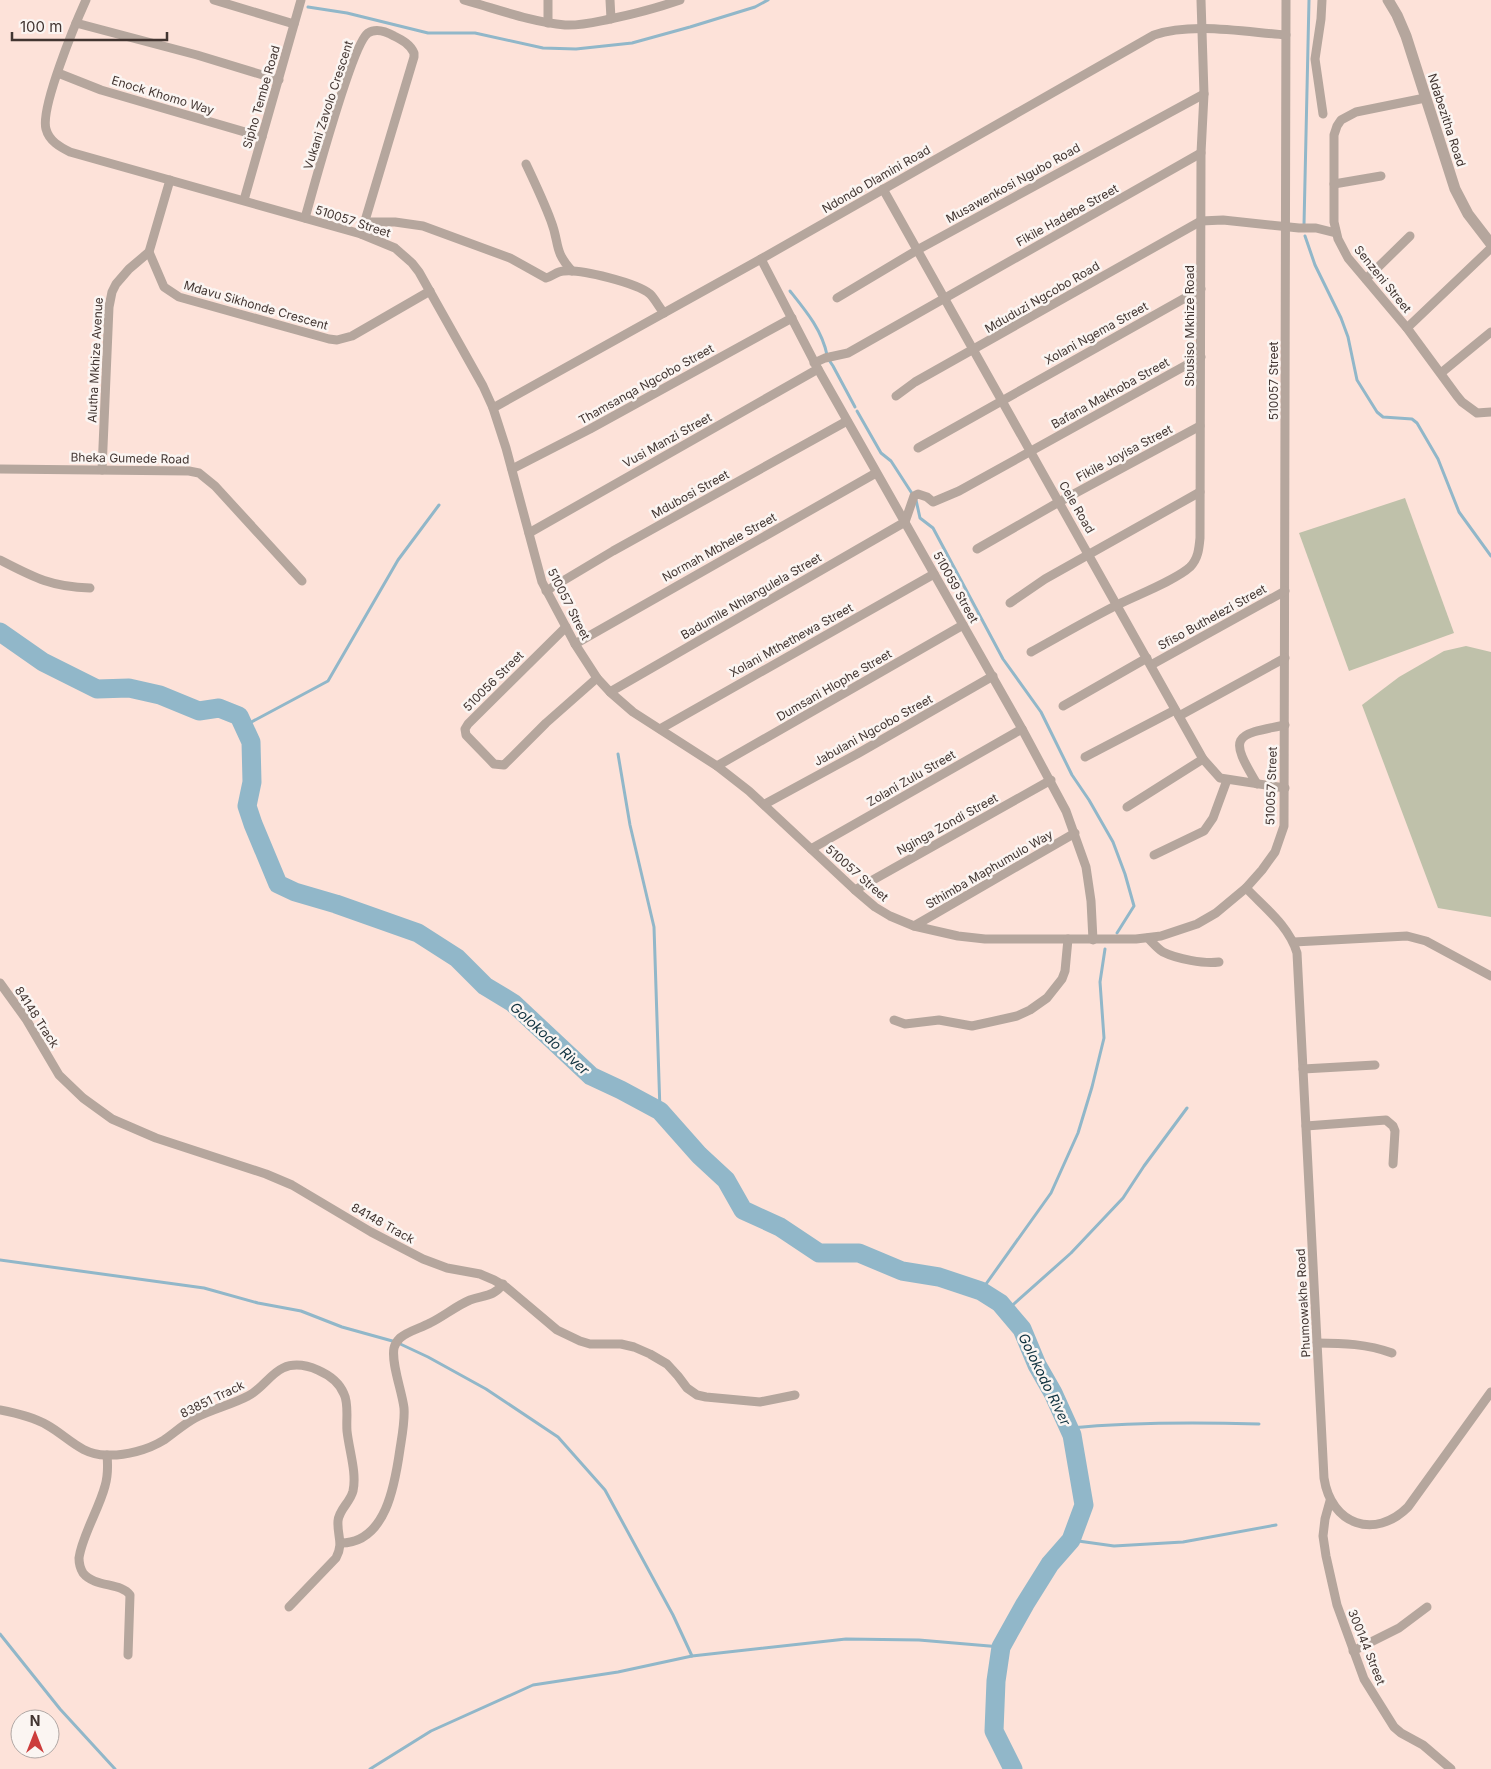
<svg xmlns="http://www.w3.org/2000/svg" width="1491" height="1769" viewBox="0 0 1491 1769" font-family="Inter,sans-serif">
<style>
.green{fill:#bfc1aa}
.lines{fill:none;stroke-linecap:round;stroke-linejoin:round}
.stream{stroke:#91b7c9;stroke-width:3}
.river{stroke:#91b7c9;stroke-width:19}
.minor{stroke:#b5a69d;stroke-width:9}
.tertiary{stroke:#b5a69d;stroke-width:11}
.labels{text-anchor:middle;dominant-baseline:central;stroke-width:5;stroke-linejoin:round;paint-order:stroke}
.street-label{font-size:12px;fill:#423531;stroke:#fbf5f2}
.water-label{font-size:14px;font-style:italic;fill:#0d303e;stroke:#fbf5f2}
</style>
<rect width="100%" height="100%" fill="#fde2d9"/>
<g class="green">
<path d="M 1405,498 L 1454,633 L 1349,671 L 1299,533 Z"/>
<path d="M 1466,646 L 1491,652 L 1491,917 L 1438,908 L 1362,705 L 1399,677 L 1444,651 Z"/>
</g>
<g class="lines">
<g class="stream">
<path d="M 308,7 L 347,13 L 428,33 L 475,33 L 543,48 L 576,49 L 632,43 L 690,27 L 755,7 L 768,0"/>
<path d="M 1304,225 L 1309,0"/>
<path d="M 1305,236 L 1315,265 L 1341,318 L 1348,337 L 1357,380 L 1377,412 L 1383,417 L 1412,419 L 1417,423 L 1438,459 L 1459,512 L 1491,556"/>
<path d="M 790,291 C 806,311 822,330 827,355"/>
<path d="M 829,360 L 833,366 L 855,407"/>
<path d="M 857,411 L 881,453 L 891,461 L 913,495"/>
<path d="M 916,500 L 920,518 L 933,528 L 1003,659 L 1041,712 L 1072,775 L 1089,800 L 1113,842 L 1125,874 L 1134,906 L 1117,933"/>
<path d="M 244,726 L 328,681 L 398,560 L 439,505"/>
<path d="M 618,754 L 630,825 L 654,927 L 660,1111"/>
<path d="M 0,1260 L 204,1288 L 258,1303 L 301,1311 L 342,1327 L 396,1342 L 428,1357 L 486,1389 L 558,1437 L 605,1490 L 673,1615 L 692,1656"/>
<path d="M 981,1291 L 1051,1193 L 1078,1133 L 1092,1087 L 1104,1038 L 1100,982 L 1105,949"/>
<path d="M 1006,1311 L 1071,1253 L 1123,1198 L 1144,1166 L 1187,1108"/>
<path d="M 1069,1428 C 1133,1422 1195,1422 1259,1424"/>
<path d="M 1071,1540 L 1114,1546 L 1183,1542 L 1276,1525"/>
<path d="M 0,1634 L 60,1709 L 115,1769"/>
<path d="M 370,1769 L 431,1731 L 533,1685 L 618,1672 L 692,1656 L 846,1639 L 919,1640 L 1001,1647"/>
</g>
<path class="river" d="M 0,632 L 43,662 L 97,689 L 129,688 L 160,695 L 199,711 L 219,708 L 239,716 L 251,742 L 252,782 L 247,806 L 253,824 L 278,884 L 295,892 L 336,904 L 418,933 L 457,958 L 485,986 L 513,1003 L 591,1076 L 621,1090 L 660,1111 L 699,1155 L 726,1180 L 743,1210 L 780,1227 L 819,1253 L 859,1253 L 902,1271 L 939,1277 L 981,1291 L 1000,1303 L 1022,1329 L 1037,1365 L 1053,1393 L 1072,1435 L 1084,1505 L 1071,1540 L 1050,1564 L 1025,1604 L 1001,1647 L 996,1681 L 994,1731 L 1013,1769"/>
<g class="minor">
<path d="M 86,0 C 76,22 40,108 46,129 C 49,141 60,147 70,152 L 361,234 L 395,248 L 412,263 L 419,272 L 483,386 L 493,408 L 506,448 L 542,582 L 575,644 L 597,678 L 610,692 L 633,712 L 717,766 L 749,791 L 855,890 L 875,907 L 890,916 L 914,926 L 958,936 L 985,939 L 1136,939 L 1161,936 L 1197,924 L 1216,913 L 1246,888 L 1262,870 L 1275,852 L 1284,826 L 1286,0"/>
<path d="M 214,0 L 294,24"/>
<path d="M 464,0 C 497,9 531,22 565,25 C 580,26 595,22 610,19 C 634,14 657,8 680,0"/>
<path d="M 610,0 L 611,19"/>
<path d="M 1322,0 L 1321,19 L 1315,59 L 1323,114"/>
<path d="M 76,23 L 197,55 L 279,80"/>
<path d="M 548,23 L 548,0"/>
<path d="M 58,73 L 101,90 L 262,137"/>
<path d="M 1425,98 L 1356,112 L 1341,120 L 1337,126 L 1334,135 L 1334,222 L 1338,239 L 1348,258 L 1407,328 L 1457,396 L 1462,402 L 1477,413 L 1491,412"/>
<path d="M 526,164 C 535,183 544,202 551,221 C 560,244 553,250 572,271"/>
<path d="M 1334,184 L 1381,176"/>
<path d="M 883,189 L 1203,759 L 1220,778 L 1285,788"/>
<path d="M 244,200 L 301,0"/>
<path d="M 305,218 C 313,190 352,44 368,33 C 376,28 387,32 394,36 C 402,40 410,44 414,53 L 414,57 L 361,234"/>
<path d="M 365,222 L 395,222 L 423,226 L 510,258 L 546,278 C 553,276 557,271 564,271 C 581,269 637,283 650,294 C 655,299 659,307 664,313"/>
<path d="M 149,252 L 164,287 L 179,297 L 329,339 L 337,340 L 352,336 L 430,291"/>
<path d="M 761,259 L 818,369 L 1022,729 L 1066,811 L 1086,867 L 1091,901 L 1093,940"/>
<path d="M 1366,279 L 1410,236"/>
<path d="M 837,298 L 919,249 L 1204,94"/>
<path d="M 1407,328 L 1491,248"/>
<path d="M 814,363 L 825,358 L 848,353 L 1201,153"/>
<path d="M 1441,373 L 1491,332"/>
<path d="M 896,396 L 915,382 L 1201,221 L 1223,220 L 1299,228 L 1316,228 L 1336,233"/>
<path d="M 493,408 L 761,259 L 1154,35 C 1192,22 1245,32 1286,35"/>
<path d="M 918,448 L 1201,289"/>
<path d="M 0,469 L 189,471 L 199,473 L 215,486 L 302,581"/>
<path d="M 512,469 L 590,429 L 792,318"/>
<path d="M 102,470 L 109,307 L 112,292 L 116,284 L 129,269 L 149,252 L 170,180"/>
<path d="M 529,533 L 818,369"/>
<path d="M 977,549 L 1059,502 L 1200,426"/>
<path d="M 0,560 C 33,577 51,587 90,588"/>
<path d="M 546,591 L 613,551 L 847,421"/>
<path d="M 1010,603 L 1045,579 L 1200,492"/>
<path d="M 566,627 L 468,724 L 465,729 L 466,735 L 494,764 L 504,765 L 546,723 L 597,678"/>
<path d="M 575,644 L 876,473"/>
<path d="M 1031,652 C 1060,636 1089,619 1119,604 C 1137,595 1176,580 1190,567 C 1198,559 1199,549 1200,538 L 1201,153 L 1204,94 L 1201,0"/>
<path d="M 1151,665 L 1285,591"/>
<path d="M 610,692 L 905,522 L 914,496 L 918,494 L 927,497 L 933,502 L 959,491 L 1201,357"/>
<path d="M 1063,706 L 1147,658"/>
<path d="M 1179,716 L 1285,658"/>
<path d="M 660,729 L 934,574"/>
<path d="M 1085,757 L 1175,710"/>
<path d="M 717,766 L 963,625"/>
<path d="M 1257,784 C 1229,737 1232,735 1285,725"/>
<path d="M 765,804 L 857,754 L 993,676"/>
<path d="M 1127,807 L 1203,759"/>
<path d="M 811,849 L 1022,729"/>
<path d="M 1154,855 L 1204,831 L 1213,818 L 1227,780"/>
<path d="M 1246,888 C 1265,908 1289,926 1297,953 L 1324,1478 C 1331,1525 1375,1540 1408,1507 L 1491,1392"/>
<path d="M 855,890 L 1051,780"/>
<path d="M 914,926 L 1075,833"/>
<path d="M 1148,938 C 1153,943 1157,948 1163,952 C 1177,959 1204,964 1219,962"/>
<path d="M 1294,942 L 1407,936 L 1426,941 L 1491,976"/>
<path d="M 0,983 L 26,1019 L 59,1075 L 83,1098 L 112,1119 L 156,1138 L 266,1174 L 292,1185 L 371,1232 L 423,1259 L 447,1268 L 480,1274 L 494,1280 L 506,1287 L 557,1330 L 580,1341 L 590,1344 L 621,1344 L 634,1347 L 650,1354 L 667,1364 L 678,1376 L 687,1388 L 697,1395 L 706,1397 L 760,1402 L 795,1395"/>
<path d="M 894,1020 L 905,1024 L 939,1020 L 972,1026 L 1017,1016 L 1030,1010 L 1047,998 L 1062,979 L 1065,971 L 1068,939"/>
<path d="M 1303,1069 L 1375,1065"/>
<path d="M 1306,1126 L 1386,1120 L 1393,1126 L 1395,1131 L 1393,1164"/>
<path d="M 1317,1343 C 1343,1343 1367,1344 1392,1353"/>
<path d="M 0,1410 C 16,1413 33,1417 47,1425 C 67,1436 81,1455 106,1455 C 125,1456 148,1450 164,1440 C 174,1433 184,1424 195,1418 C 212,1409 231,1405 248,1396 C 262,1389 270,1374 283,1368 C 303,1359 336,1374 344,1394 C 349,1404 346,1419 347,1431 C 349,1450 357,1473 353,1491 C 350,1503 339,1509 338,1521 C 337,1536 344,1543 336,1558 L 289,1607"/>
<path d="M 107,1455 C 108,1466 108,1476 105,1486 C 99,1509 82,1536 79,1558 C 79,1563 80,1568 83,1573 C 95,1588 121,1582 130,1595 L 128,1655"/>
<path d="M 1330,1501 L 1325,1519 L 1323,1536 L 1326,1556 L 1337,1605 L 1364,1679 L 1394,1727 L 1401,1733 L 1423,1745 L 1451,1769"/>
<path d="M 341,1543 C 386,1543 395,1484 400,1449 C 402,1436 405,1421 404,1408 C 402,1391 391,1363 394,1348 C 395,1344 397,1341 400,1338 C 408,1331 421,1328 430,1323 C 444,1316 456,1306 470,1300 C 483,1295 494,1297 503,1284"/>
<path d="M 1353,1651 L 1399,1628 L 1427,1607"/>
</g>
<path class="tertiary" d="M 1388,0 L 1397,15 L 1406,36 L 1455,189 L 1468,214 L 1491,244"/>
</g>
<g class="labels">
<g class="street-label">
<text transform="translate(163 95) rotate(17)">Enock Khomo Way</text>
<text transform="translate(261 97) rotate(-74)">Sipho Tembe Road</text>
<text transform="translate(328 105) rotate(-72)">Vukani Zavolo Crescent</text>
<text transform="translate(1447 120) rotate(72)">Ndabezitha Road</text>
<text transform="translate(876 179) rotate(-30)">Ndondo Dlamini Road</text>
<text transform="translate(1013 183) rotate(-29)">Musawenkosi Ngubo Road</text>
<text transform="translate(1067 215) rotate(-29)">Fikile Hadebe Street</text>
<text transform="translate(353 221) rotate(18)">510057 Street</text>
<text transform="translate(1383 279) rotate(51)">Senzeni Street</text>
<text transform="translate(1042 297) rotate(-30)">Mduduzi Ngcobo Road</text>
<text transform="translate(256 305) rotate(16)">Mdavu Sikhonde Crescent</text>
<text transform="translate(1189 326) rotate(-90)">Sbusiso Mkhize Road</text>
<text transform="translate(1096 333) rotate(-29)">Xolani Ngema Street</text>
<text transform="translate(95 360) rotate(-87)">Alutha Mkhize Avenue</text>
<text transform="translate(1273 381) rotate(-90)">510057 Street</text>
<text transform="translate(646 384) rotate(-29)">Thamsanqa Ngcobo Street</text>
<text transform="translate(1110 393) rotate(-29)">Bafana Makhoba Street</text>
<text transform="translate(667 440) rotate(-29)">Vusi Manzi Street</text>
<text transform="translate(1124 453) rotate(-28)">Fikile Joyisa Street</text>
<text transform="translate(130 458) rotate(1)">Bheka Gumede Road</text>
<text transform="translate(690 494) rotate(-29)">Mdubosi Street</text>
<text transform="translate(1077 507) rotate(60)">Cele Road</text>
<text transform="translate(719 547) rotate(-29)">Normah Mbhele Street</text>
<text transform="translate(956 587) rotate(61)">510059 Street</text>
<text transform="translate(751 596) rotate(-30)">Badumile Nhlangulela Street</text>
<text transform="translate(569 604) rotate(63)">510057 Street</text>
<text transform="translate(1212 617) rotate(-29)">Sfiso Buthelezi Street</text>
<text transform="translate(791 640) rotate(-29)">Xolani Mthethewa Street</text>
<text transform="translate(493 681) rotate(-45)">510056 Street</text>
<text transform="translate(834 685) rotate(-30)">Dumsani Hlophe Street</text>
<text transform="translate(873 730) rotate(-29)">Jabulani Ngcobo Street</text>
<text transform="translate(911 778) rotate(-30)">Zolani Zulu Street</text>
<text transform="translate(1271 786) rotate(-88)">510057 Street</text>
<text transform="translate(947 824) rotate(-29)">Nginga Zondi Street</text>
<text transform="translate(989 869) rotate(-30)">Sthimba Maphumulo Way</text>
<text transform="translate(857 873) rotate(41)">510057 Street</text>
<text transform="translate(37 1017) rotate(57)">84148 Track</text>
<text transform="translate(383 1223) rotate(29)">84148 Track</text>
<text transform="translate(1303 1303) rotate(-93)">Phumowakhe Road</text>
<text transform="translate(212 1399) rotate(-26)">83851 Track</text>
<text transform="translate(1367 1647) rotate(68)">300144 Street</text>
</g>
<g class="water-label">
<text transform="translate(550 1038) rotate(42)">Golokodo River</text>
<text transform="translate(1045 1379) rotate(64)">Golokodo River</text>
</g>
</g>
<g transform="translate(35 1734)"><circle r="24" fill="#fbf5f2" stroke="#b1a8a5"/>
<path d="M0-4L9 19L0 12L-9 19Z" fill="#cc3d3c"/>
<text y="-8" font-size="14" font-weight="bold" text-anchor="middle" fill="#423531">N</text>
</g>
<path d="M12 32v8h155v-8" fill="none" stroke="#423531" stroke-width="2.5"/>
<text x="20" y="32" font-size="15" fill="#423531" stroke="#fbf5f2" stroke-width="4" paint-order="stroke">100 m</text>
</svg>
